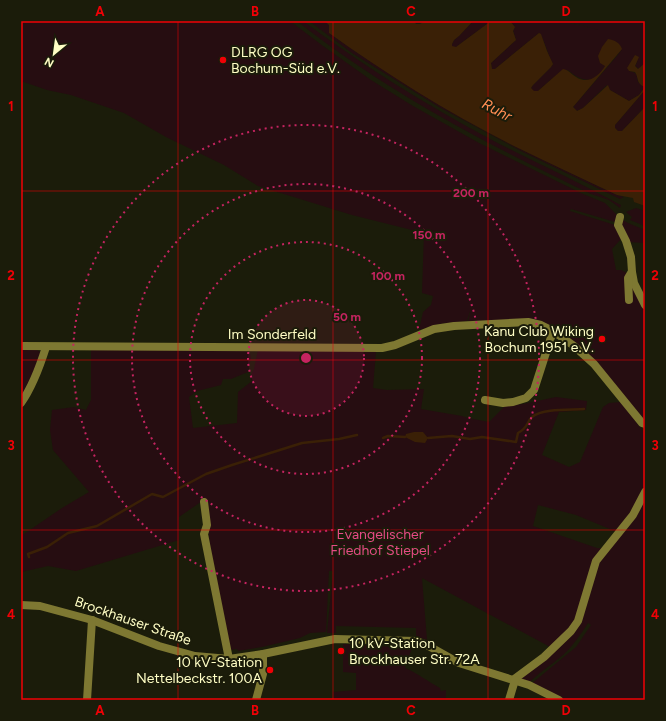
<svg xmlns="http://www.w3.org/2000/svg" width="666" height="721" viewBox="0 0 666 721" font-family="Figtree,sans-serif">
<style>
.green{fill:#260d11}
.water{fill:#3a2006}
.lines{fill:none;stroke-linecap:round;stroke-linejoin:round}
.stream{stroke:#3a2006;stroke-width:2.5}
.minor{stroke:#7e7832;stroke-width:8}
.grid{fill:none;stroke:#f00006;stroke-width:1;stroke-opacity:0.55}
.ring{fill:none;stroke:#c52460;stroke-width:2;stroke-dasharray:2 4}
.poi-dot{fill:#f00006;stroke:#1b1c0a;stroke-width:1.5}
.labels{text-anchor:middle;dominant-baseline:central;stroke-width:4;stroke-linejoin:round;paint-order:stroke}
.poi-label{font-size:14px;fill:#fffec5;stroke:#1b1c0a;text-anchor:start}
.street-label{font-size:14px;fill:#fffec5;stroke:#1b1c0a}
.park-label{font-size:14px;fill:#e54b85;stroke:#1b1c0a}
.water-label{font-size:15px;font-style:italic;fill:#ff8d53;stroke:#1b1c0a}
.centre{fill:#c52460;stroke:#1b1c0a;stroke-width:2}
.ring-label{font-size:12px;text-anchor:middle;font-weight:bold;fill:#c52460;stroke:#1b1c0a;stroke-width:4;stroke-linejoin:round;paint-order:stroke}
.neatline{fill:none;stroke:#f00006;stroke-width:1.5}
.grid-label{font-size:13px;text-anchor:middle;font-weight:bold;fill:#f00006}
</style>
<rect width="100%" height="100%" fill="#1b1c0a"/>
<g class="green">
<path d="M 21,21 L 290,21 L 323,46 L 371,80 L 413,106 L 479,143 L 583,194 L 605,203 L 616,214 L 617,217 L 615,222 L 571,209 L 570,211 L 615,225 L 622,238 L 612,249 L 616,270 L 621,270 L 627,273 L 645,309 L 645,422 L 576,345 L 557,329 L 541,322 L 468,321 L 473,302 L 473,274 L 473,302 L 467,321 L 439,324 L 419,330 L 423,312 L 431,305 L 433,296 L 422,293 L 424,233 L 352,215 L 258,186 L 224,165 L 166,137 L 124,113 L 71,95 L 47,90 L 21,81 Z"/>
<path d="M 297,21 L 303,21 C 362,65 425,104 490,139 C 532,161 575,180 617,203 L 621,205 L 620,208 L 609,200 L 591,194 C 488,145 387,92 297,21 Z"/>
<path d="M 309,21 L 325,21 L 329,25 L 329,33 C 389,75 450,114 516,147 C 549,163 583,179 617,195 L 624,197 L 620,199 L 521,151 L 439,107 L 352,53 Z"/>
<path d="M 473,21 L 491,21 L 456,47 L 452,47 L 452,44 L 454,40 L 459,36 Z"/>
<path d="M 510,21 L 562,21 L 599,30 L 565,21 L 645,21 L 645,63 L 639,69 L 635,66 L 638,61 L 629,71 C 637,72 637,75 638,82 L 645,87 L 639,95 L 629,101 L 610,90 L 607,85 L 583,108 L 577,111 L 573,107 L 622,50 C 617,55 611,59 606,65 C 604,67 603,70 601,73 C 591,85 578,79 568,70 L 554,77 L 538,91 L 533,91 L 531,88 L 533,85 L 551,67 L 553,64 C 547,53 546,43 539,33 L 495,69 L 492,69 L 491,63 L 516,40 L 513,30 L 515,27 Z"/>
<path d="M 645,90 L 645,107 L 622,131 L 618,131 L 615,128 L 615,125 Z"/>
<path d="M 636,208 L 645,211 L 645,226 L 630,220 L 632,217 L 626,212 Z"/>
<path d="M 621,219 L 628,223 L 645,230 L 645,243 L 628,242 L 622,231 Z"/>
<path d="M 21,349 L 37,350 L 40,352 L 40,357 L 21,398 Z"/>
<path d="M 91,349 L 249,350 L 251,358 L 248,372 L 231,379 L 223,379 L 221,385 L 197,391 L 189,397 L 193,428 L 237,423 L 238,392 L 252,381 L 250,377 L 254,369 L 258,350 L 376,351 L 373,388 L 387,390 L 424,389 L 421,409 L 462,416 L 468,418 L 489,422 L 505,406 L 523,404 L 556,397 L 587,401 L 586,410 L 559,412 L 542,455 L 569,467 L 580,462 L 603,407 L 609,403 L 621,402 L 645,434 L 645,485 L 632,513 L 617,532 L 576,515 L 538,505 L 533,526 L 597,548 L 605,548 L 576,621 L 552,648 L 422,578 L 427,640 L 416,636 L 416,628 L 336,626 L 336,633 L 327,633 L 333,571 L 329,571 L 326,632 L 310,633 L 300,638 L 262,647 L 238,651 L 237,649 L 231,650 L 213,572 L 205,499 L 179,517 L 179,540 L 76,571 L 48,566 L 21,572 L 21,536 L 62,508 L 89,492 L 53,450 L 50,430 L 52,410 L 74,407 L 86,410 L 91,400 Z"/>
<path d="M 645,499 L 645,700 L 563,700 L 531,684 L 576,647 L 591,625 L 588,623 C 581,634 573,646 563,655 C 552,665 539,672 529,683 L 519,677 L 572,631 L 597,561 Z"/>
<path d="M 343,644 L 412,648 L 405,668 C 418,673 428,682 440,688 L 441,691 L 446,690 L 446,700 L 334,700 L 333,692 L 356,690 L 356,673 L 343,672 Z"/>
</g>
<g class="water">
<path d="M 325,21 L 414,21 L 416,24 L 420,24 L 425,21 L 473,21 L 459,36 L 454,40 L 452,44 L 452,46 L 456,47 L 491,21 L 510,21 L 515,27 L 513,31 L 516,40 L 491,63 L 492,69 L 495,69 L 539,33 L 541,34 L 547,51 L 553,64 L 551,67 L 533,85 L 531,88 L 534,91 L 538,91 L 563,69 C 569,70 571,74 576,77 C 588,85 599,76 605,66 L 600,63 L 598,56 L 602,47 L 608,39 C 615,40 620,43 622,49 L 573,107 L 577,111 L 583,108 L 608,85 L 610,90 L 629,101 L 639,95 L 645,87 C 636,84 639,78 635,72 L 629,71 L 627,68 L 635,55 L 639,57 L 635,66 L 638,69 L 645,63 L 645,90 L 615,125 L 615,128 L 618,131 L 622,131 L 645,107 L 645,206 L 634,202 L 633,198 L 617,195 C 583,179 549,163 516,147 C 450,114 388,75 329,33 L 329,25 Z"/>
<path d="M 414,432 L 423,432 L 428,438 L 425,443 L 415,442 L 405,437 L 406,434 Z"/>
</g>
<g class="lines">
<g class="stream">
<path d="M 383,438 L 388,436 L 405,437"/>
<path d="M 428,438 L 452,436 L 470,439 L 482,437 L 516,442 L 518,433 C 528,428 526,423 532,417 C 543,408 570,410 584,409"/>
<path d="M 29,557 L 28,554 L 47,547 L 68,533 L 97,526 L 152,494 L 163,497 L 206,474 L 232,465 L 302,443 L 339,439 L 357,435"/>
</g>
<g class="minor">
<path d="M 620,217 L 618,225 L 626,241 L 631,257 L 632,272 L 634,283 L 645,305"/>
<path d="M 629,300 L 628,278 L 631,273"/>
<path d="M 21,346 L 382,348 L 395,345 L 434,329 L 454,326 L 528,322 L 541,325 L 553,331 L 574,346 L 594,364 L 642,423 L 645,424"/>
<path d="M 485,400 L 503,403 L 513,402 L 526,398 L 534,390 L 553,331"/>
<path d="M 21,403 C 33,386 40,366 46,347"/>
<path d="M 204,502 L 207,525 L 204,534 L 229,659"/>
<path d="M 21,605 L 40,606 L 92,620 L 159,646 L 195,656 L 229,659 L 263,654 L 335,639 L 416,641 L 425,644 L 459,663 L 529,685 L 559,700"/>
<path d="M 513,680 L 544,657 L 571,631 L 578,621 L 596,561 L 633,515 L 645,492"/>
<path d="M 87,700 L 92,620"/>
<path d="M 256,700 L 263,674 L 263,654"/>
<path d="M 509,700 L 515,680"/>
</g>
</g>
<path class="grid" d="M 178,21 L 178,700M 333,21 L 333,700M 488,21 L 488,700M 21,191 L 645,191M 21,360 L 645,360M 21,530 L 645,530"/>
<circle cx="306" cy="358" r="58" fill="#c52460" fill-opacity=".12"/>
<g class="ring">
<circle cx="306" cy="358" r="58"/>
<circle cx="306" cy="358" r="116"/>
<circle cx="306" cy="358" r="174"/>
<circle cx="306" cy="358" r="233"/>
</g>
<g class="poi-dot">
<circle cx="223" cy="60" r="4"/>
<circle cx="602" cy="339" r="4"/>
<circle cx="341" cy="651" r="4"/>
<circle cx="270" cy="670" r="4"/>
</g>
<g class="labels">
<g class="poi-label">
<text x="231" y="52">DLRG OG<tspan x="231" dy="16">Bochum-Süd e.V.</tspan></text>
<text x="594" y="331" text-anchor="end">Kanu Club Wiking<tspan x="594" dy="16">Bochum 1951 e.V.</tspan></text>
<text x="349" y="643">10 kV-Station<tspan x="349" dy="16">Brockhauser Str. 72A</tspan></text>
<text x="262" y="662" text-anchor="end">10 kV-Station<tspan x="262" dy="16">Nettelbeckstr. 100A</tspan></text>
</g>
<g class="street-label">
<text x="272" y="334">Im Sonderfeld</text>
<text transform="translate(133 621) rotate(19)">Brockhauser Straße</text>
</g>
<g class="park-label">
<text x="380" y="534">Evangelischer<tspan x="380" dy="16">Friedhof Stiepel</tspan></text>
</g>
<g class="water-label">
<text transform="translate(497 110) rotate(28)">Ruhr</text>
</g>
</g>
<circle cx="306" cy="358" r="6" class="centre"/>
<g class="ring-label">
<text x="471" y="197">200 m</text>
<text x="429" y="239">150 m</text>
<text x="388" y="280">100 m</text>
<text x="347" y="321">50 m</text>
</g>
<rect width="666" height="721" fill="none" stroke="#1b1c0a" stroke-width="44"/>
<g transform="translate(54 54) rotate(209)" stroke="#1b1c0a" stroke-width="3" paint-order="stroke">
<path d="M0-3L7 15L0 10L-7 15Z" fill="#fffec5"/>
<text y="-6" font-size="11" font-weight="bold" text-anchor="middle" fill="#fffec5">N</text>
</g>
<rect x="22" y="22" width="622" height="677" class="neatline"/>
<g class="grid-label">
<text x="100" y="16">A</text>
<text x="255" y="16">B</text>
<text x="411" y="16">C</text>
<text x="566" y="16">D</text>
<text x="11" y="111">1</text>
<text x="655" y="111">1</text>
<text x="11" y="280">2</text>
<text x="655" y="280">2</text>
<text x="11" y="450">3</text>
<text x="655" y="450">3</text>
<text x="11" y="619">4</text>
<text x="655" y="619">4</text>
<text x="100" y="715">A</text>
<text x="255" y="715">B</text>
<text x="411" y="715">C</text>
<text x="566" y="715">D</text>
</g>
</svg>
